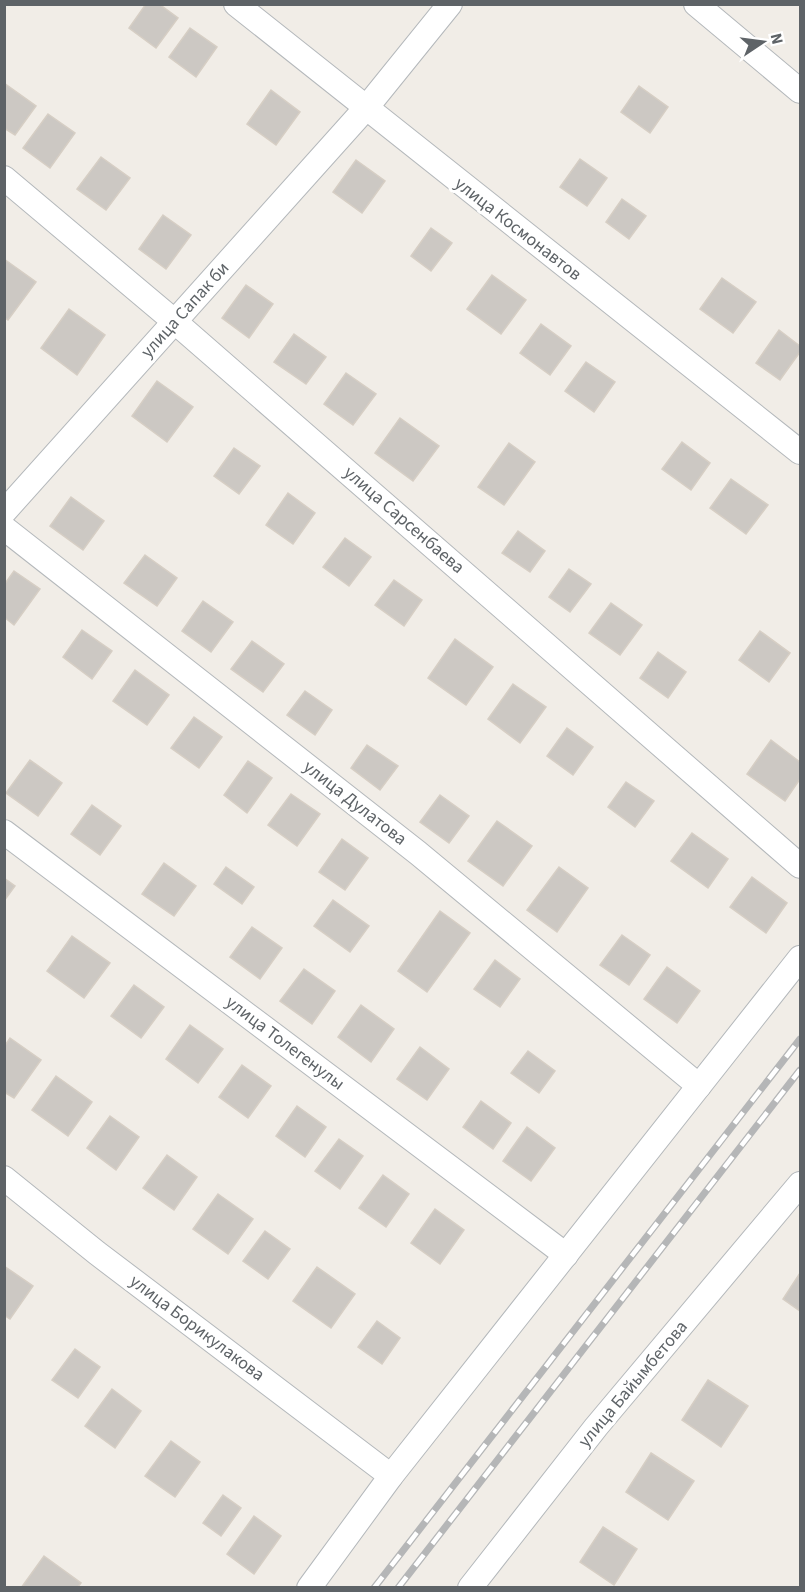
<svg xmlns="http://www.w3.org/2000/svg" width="805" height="1592" viewBox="0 0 805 1592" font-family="'Source Sans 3',sans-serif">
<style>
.building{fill:#ccc8c3;stroke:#d6cec4;stroke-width:1.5}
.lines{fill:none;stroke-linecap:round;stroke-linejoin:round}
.minor-casing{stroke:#b4b8bb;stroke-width:26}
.minor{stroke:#fff;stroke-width:24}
.rail-casing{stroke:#b5b6b7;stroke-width:7}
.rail{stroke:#fff;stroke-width:4.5;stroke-dasharray:14;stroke-linecap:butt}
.labels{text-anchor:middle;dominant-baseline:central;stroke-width:6;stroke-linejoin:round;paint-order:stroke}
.street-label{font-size:18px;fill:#5e6367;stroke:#fff}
</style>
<rect width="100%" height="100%" fill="#f1ede7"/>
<g class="building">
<path d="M 146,4 L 159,4 L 178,18 L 156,48 L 129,28 Z"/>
<path d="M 190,28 L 217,47 L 196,77 L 169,57 Z"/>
<path d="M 4,83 L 36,106 L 15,135 L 4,128 Z"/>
<path d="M 639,86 L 668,107 L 650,133 L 621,112 Z"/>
<path d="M 271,90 L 300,112 L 276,145 L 247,124 Z"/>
<path d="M 48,114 L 75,133 L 50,168 L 23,148 Z"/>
<path d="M 101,157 L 130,178 L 106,210 L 77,189 Z"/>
<path d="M 580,159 L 607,178 L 587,206 L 560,187 Z"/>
<path d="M 356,160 L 385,181 L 362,213 L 333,192 Z"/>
<path d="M 622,199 L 646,216 L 629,239 L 606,222 Z"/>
<path d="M 163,215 L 191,235 L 166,269 L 139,249 Z"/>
<path d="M 431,228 L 452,243 L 431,271 L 411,256 Z"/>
<path d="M 4,259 L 36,282 L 8,320 L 4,317 Z"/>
<path d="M 492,275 L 526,300 L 501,334 L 467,309 Z"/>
<path d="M 722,278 L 756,302 L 733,333 L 700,309 Z"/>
<path d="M 246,285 L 273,304 L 249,338 L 222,318 Z"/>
<path d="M 69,309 L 105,335 L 77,375 L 41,348 Z"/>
<path d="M 541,324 L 571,346 L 550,375 L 520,353 Z"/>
<path d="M 779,330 L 800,346 L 800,352 L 780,380 L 756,363 Z"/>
<path d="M 294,334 L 326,357 L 306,384 L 274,362 Z"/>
<path d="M 586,362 L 615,382 L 594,412 L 565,391 Z"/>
<path d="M 346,373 L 376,394 L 353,425 L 324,404 Z"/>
<path d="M 157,381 L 193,407 L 167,442 L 132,416 Z"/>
<path d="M 400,418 L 439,446 L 413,481 L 375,453 Z"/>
<path d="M 682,442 L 710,463 L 691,490 L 662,469 Z"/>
<path d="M 509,443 L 535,462 L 504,505 L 478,487 Z"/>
<path d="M 234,448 L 260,466 L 239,494 L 214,476 Z"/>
<path d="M 731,479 L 768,505 L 746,534 L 710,508 Z"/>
<path d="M 288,493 L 315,513 L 293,544 L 266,525 Z"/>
<path d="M 71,497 L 104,521 L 83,550 L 50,526 Z"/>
<path d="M 518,531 L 545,551 L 530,572 L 502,553 Z"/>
<path d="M 345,538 L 371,557 L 349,586 L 323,567 Z"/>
<path d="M 145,555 L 177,578 L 157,606 L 124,583 Z"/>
<path d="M 569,569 L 591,584 L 570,612 L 549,597 Z"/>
<path d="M 14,571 L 40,589 L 14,625 L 4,617 L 4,585 Z"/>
<path d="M 394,580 L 422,600 L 404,626 L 375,605 Z"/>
<path d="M 203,601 L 233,622 L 211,652 L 182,631 Z"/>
<path d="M 611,603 L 642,625 L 620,655 L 589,633 Z"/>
<path d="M 82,630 L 112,651 L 92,679 L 63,657 Z"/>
<path d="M 760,631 L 790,653 L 769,682 L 739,660 Z"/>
<path d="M 455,639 L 493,667 L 466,705 L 428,678 Z"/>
<path d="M 252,641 L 284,664 L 263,692 L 231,669 Z"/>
<path d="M 658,652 L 686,672 L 668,698 L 640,678 Z"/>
<path d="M 135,670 L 169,695 L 147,725 L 113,701 Z"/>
<path d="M 513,684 L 546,707 L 520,743 L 488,719 Z"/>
<path d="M 305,691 L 332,710 L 315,735 L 287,715 Z"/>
<path d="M 194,717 L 222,737 L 199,768 L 171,748 Z"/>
<path d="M 567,728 L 593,747 L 573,775 L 547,756 Z"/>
<path d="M 771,740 L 800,762 L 800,779 L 785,801 L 747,774 Z"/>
<path d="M 367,745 L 398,766 L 380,790 L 351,768 Z"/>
<path d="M 30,760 L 62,783 L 38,816 L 6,793 Z"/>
<path d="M 248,761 L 272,778 L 247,813 L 224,795 Z"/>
<path d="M 626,782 L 654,801 L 635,827 L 608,807 Z"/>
<path d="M 291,794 L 320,814 L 297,846 L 268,825 Z"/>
<path d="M 440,795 L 469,816 L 449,843 L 420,822 Z"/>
<path d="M 92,805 L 121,826 L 100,855 L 71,834 Z"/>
<path d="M 497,821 L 532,846 L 503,886 L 468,861 Z"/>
<path d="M 692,833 L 728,859 L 708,888 L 671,861 Z"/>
<path d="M 342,839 L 368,858 L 345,890 L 319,872 Z"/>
<path d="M 164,863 L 196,886 L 174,916 L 142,894 Z"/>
<path d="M 226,867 L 254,887 L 242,904 L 214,884 Z"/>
<path d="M 559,867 L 588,888 L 557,932 L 527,910 Z"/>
<path d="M 752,877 L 787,903 L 766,933 L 730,907 Z"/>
<path d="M 4,878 L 15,886 L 4,901 Z"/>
<path d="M 333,900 L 369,926 L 350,952 L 314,926 Z"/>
<path d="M 440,911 L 470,933 L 427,992 L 398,971 Z"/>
<path d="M 252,927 L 282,948 L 260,979 L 230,957 Z"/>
<path d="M 622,935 L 650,955 L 629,985 L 600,965 Z"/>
<path d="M 72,936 L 110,963 L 84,998 L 47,971 Z"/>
<path d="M 495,960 L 520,979 L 500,1007 L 474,989 Z"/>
<path d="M 667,967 L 700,991 L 677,1023 L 644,999 Z"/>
<path d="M 304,969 L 335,991 L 312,1024 L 280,1001 Z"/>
<path d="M 134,985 L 164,1007 L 141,1038 L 111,1016 Z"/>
<path d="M 361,1005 L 394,1029 L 371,1062 L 338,1037 Z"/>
<path d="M 190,1025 L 223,1049 L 198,1083 L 166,1059 Z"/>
<path d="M 10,1038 L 41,1060 L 14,1098 L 4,1092 L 4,1047 Z"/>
<path d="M 420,1047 L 449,1069 L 427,1100 L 397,1079 Z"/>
<path d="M 528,1051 L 555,1071 L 539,1093 L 511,1073 Z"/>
<path d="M 242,1065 L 271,1086 L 248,1118 L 219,1097 Z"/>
<path d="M 56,1076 L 92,1102 L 68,1136 L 32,1110 Z"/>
<path d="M 481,1101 L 511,1123 L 493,1149 L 463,1127 Z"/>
<path d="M 297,1106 L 326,1127 L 305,1157 L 276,1136 Z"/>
<path d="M 110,1116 L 139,1137 L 116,1170 L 87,1148 Z"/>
<path d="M 527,1127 L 555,1148 L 531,1181 L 503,1161 Z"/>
<path d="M 339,1139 L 363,1156 L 340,1189 L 315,1171 Z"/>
<path d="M 167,1155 L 197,1177 L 174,1210 L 143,1188 Z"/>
<path d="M 383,1175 L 409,1194 L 386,1227 L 359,1208 Z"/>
<path d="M 218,1194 L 253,1219 L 228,1254 L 193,1229 Z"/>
<path d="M 435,1209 L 464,1230 L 440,1264 L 411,1243 Z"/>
<path d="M 265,1231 L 290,1249 L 268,1279 L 243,1261 Z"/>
<path d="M 4,1266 L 33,1286 L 10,1319 L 4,1315 Z"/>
<path d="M 317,1267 L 355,1294 L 331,1328 L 293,1301 Z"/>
<path d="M 800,1273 L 800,1311 L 783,1299 Z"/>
<path d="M 377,1321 L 400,1338 L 382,1364 L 358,1347 Z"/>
<path d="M 75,1349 L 100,1367 L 78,1398 L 52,1380 Z"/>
<path d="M 708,1380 L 748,1406 L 721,1447 L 682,1420 Z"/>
<path d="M 112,1389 L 141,1411 L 115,1448 L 85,1426 Z"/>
<path d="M 171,1441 L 200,1462 L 175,1497 L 145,1476 Z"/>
<path d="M 651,1453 L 694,1481 L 668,1520 L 626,1492 Z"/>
<path d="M 223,1495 L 241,1508 L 221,1536 L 203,1523 Z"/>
<path d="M 254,1516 L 281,1536 L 254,1574 L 227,1554 Z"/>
<path d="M 603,1527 L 637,1549 L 614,1585 L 580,1562 Z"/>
<path d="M 44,1556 L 81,1583 L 77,1588 L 21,1588 Z"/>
</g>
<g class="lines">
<g class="minor-casing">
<g id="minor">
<path d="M 236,4 L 800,452"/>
<path d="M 696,4 L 800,91"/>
<path d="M 4,178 L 174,321 L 800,866"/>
<path d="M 4,512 L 366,108 L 450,4"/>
<path d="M 4,528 L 418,853 L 699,1086"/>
<path d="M 4,832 L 566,1255"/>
<path d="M 4,1178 L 97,1253 L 391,1476"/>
<path d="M 309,1588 L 391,1476 L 800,958"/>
<path d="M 470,1588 L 596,1427 L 800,1184"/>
</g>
</g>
<use href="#minor" class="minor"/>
<g class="rail-casing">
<g id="rail">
<path d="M 374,1588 L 800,1039"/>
<path d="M 398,1588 L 800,1070"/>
</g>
</g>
<use href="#rail" class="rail"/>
</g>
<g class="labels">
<g class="street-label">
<text transform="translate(518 229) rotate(38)">улица Космонавтов</text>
<text transform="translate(185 310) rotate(-48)">улица Сапак би</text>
<text transform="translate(404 520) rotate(41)">улица Сарсенбаева</text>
<text transform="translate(355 803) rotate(38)">улица Дулатова</text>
<text transform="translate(285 1043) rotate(37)">улица Толегенулы</text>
<text transform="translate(197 1328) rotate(37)">улица Борикулакова</text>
<text transform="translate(633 1384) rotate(-50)">улица Байымбетова</text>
</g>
</g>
<rect width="805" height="1592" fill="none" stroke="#5e6367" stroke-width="12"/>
<g transform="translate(763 42) rotate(77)" stroke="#ffffff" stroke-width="4.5" paint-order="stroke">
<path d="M0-4.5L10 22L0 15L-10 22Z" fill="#5e6367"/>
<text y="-9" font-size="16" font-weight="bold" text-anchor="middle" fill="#5e6367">N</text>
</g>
</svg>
